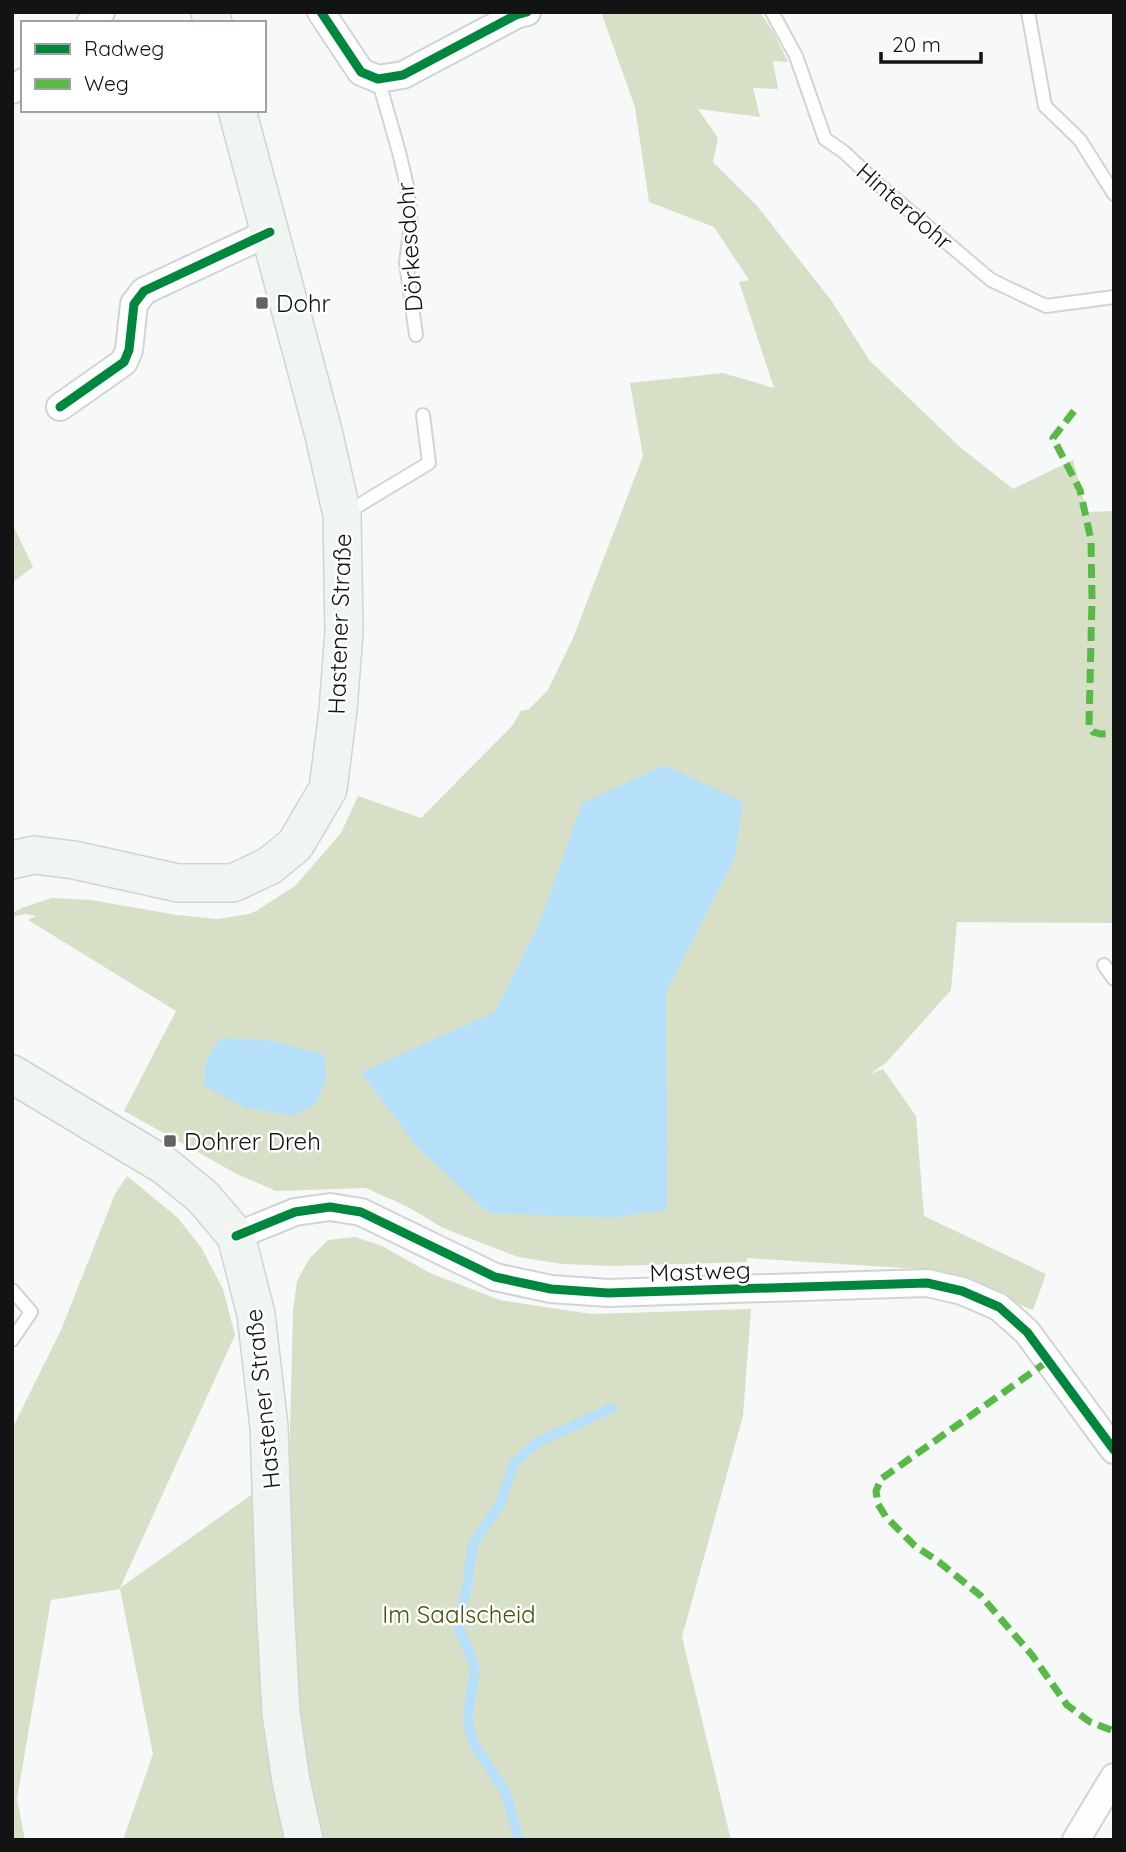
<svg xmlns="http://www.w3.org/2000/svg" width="1126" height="1852" viewBox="0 0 1126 1852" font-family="Quicksand,sans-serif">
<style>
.green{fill:#d7e0c6}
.water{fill:#b6e0f9}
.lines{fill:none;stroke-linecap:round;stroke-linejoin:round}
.stream{stroke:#b6e0f9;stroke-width:10}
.service-casing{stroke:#d2d4d3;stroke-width:16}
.minor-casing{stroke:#d2d4d3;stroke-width:30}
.secondary-casing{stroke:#d2d4d3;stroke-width:40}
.service{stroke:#fefefe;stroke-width:12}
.minor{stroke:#fefefe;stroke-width:26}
.secondary{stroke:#eff5f1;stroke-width:37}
.quiet{stroke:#58b947;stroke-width:7;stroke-dasharray:14 7;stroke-linecap:butt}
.cycleway-casing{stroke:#fff;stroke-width:13}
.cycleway{stroke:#00873e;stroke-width:9}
.poi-dot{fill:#626463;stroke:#fff;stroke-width:2.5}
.labels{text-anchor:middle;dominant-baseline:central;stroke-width:5;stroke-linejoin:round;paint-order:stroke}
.street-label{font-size:24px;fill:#121313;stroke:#fff}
.poi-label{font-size:24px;fill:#121313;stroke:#fff;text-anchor:start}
.park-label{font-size:24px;fill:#455701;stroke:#fff}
</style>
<rect width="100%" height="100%" fill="#f6f9f8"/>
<g class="green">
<path d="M 601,12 L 760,12 L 774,33 L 788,62 L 773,61 L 778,89 L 753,88 L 760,117 L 698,109 L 718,138 L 713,162 L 757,206 L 831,300 L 870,361 L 960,447 L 1013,489 L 1073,460 L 1087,512 L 1114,511 L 1114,923 L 957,922 L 951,990 L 886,1063 L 870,1074 L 883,1069 L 916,1116 L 924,1216 L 1046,1274 L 1033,1310 L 920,1269 L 747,1258 L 747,1262 L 614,1266 L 562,1264 L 518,1257 L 443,1228 L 410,1208 L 366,1188 L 276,1191 L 237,1174 L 124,1111 L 176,1011 L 28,920 L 36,916 L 25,914 L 12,917 L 12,913 L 24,907 L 52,898 L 91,900 L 177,915 L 218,919 L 249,914 L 256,911 L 295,886 L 341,833 L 358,796 L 421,818 L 512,726 L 521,711 L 529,709 L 548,690 L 573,638 L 643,456 L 630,383 L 723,373 L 774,388 L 739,282 L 749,280 L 714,227 L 649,202 L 635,107 Z"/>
<path d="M 12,523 L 33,567 L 12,583 Z"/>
<path d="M 127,1176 L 177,1217 L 201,1247 L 223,1289 L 235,1335 L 120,1588 L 289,1468 L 293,1311 L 297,1281 L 309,1259 L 328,1240 L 355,1237 L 380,1245 L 430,1273 L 500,1300 L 591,1314 L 751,1309 L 743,1416 L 682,1637 L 731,1840 L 123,1840 L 153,1754 L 120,1589 L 51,1600 L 17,1799 L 25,1840 L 12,1840 L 12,1429 L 61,1330 L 115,1194 Z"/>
</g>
<g class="water">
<path d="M 665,765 L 743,802 L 735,858 L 666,992 L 667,1210 L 610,1218 L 488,1213 L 416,1146 L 361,1072 L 495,1012 L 541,919 L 582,803 Z"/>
<path d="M 220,1038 L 267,1040 L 324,1054 L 326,1078 L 317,1103 L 294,1116 L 243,1107 L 204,1086 L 205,1063 Z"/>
</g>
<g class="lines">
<path class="stream" d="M 519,1840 L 505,1791 L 475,1746 L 470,1732 L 468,1716 L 475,1667 L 457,1624 L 466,1592 L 473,1544 L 500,1504 L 514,1463 L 538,1442 L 612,1408"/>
<g class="service-casing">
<g id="service">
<path d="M 772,12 L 796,56 L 825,139 L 844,152 L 879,185 L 991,280 L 1046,306 L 1114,297"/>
<path d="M 1028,12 L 1045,106 L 1080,140 L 1114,194"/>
<path d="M 378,79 L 399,152 L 407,186 L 411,224 L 406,263 L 416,335"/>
<path d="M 346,513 L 429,463 L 423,415"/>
<path d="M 1104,965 L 1114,979"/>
<path d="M 12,1290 L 31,1312 L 12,1340"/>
</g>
</g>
<g class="minor-casing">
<g id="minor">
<path d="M 321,12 L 361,72 L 378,79 L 403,75 L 516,15 L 527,12"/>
<path d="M 90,23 L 101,12"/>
<path d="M 12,90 L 23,82"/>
<path d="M 60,407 L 124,362 L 129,350 L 134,304 L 144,291 L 270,232"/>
<path d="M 236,1236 L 295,1212 L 330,1207 L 361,1212 L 495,1277 L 551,1289 L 608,1293 L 927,1283 L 962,1291 L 999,1307 L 1027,1332 L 1114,1450"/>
<path d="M 1076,1840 L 1114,1777"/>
</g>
</g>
<g class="secondary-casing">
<g id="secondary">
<path d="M 210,12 L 213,23"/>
<path d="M 12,860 L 34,855 L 74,860 L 178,883 L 233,883 L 269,866 L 295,845 L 328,789 L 338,710 L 344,632 L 342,515 L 324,435 L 237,110"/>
<path d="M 12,1074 L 165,1166 L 203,1197 L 236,1236 L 256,1314 L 269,1427 L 275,1602 L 281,1713 L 291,1781 L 304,1840"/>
</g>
</g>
<use href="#service" class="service"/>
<use href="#minor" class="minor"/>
<use href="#secondary" class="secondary"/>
<g class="quiet">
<path d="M 1074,411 L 1053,438 L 1080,490 L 1091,540 L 1092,599 L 1089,725 L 1093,732 L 1101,734 L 1114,733"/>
<path d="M 1048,1361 L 881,1479 L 876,1491 L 878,1504 L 886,1517 L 914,1545 L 939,1562 L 981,1596 L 1032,1655 L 1067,1705 L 1090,1722 L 1114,1731"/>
</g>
<g class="cycleway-casing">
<g id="cycleway">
<path d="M 321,12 L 361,72 L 378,79 L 403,75 L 516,15 L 527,12"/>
<path d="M 60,407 L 124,362 L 129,350 L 134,304 L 144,291 L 270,232"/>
<path d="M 236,1236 L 295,1212 L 330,1207 L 361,1212 L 495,1277 L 551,1289 L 608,1293 L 927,1283 L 962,1291 L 999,1307 L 1027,1332 L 1114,1450"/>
</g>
</g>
<use href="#cycleway" class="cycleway"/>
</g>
<g class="poi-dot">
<rect x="255" y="296" width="14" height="14" rx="3.5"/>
<rect x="163" y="1134" width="14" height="14" rx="3.5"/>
</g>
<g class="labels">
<g class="street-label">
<text transform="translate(905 206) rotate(41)">Hinterdohr</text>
<text transform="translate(409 247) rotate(-94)">Dörkesdohr</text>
<text transform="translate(339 624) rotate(-88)">Hastener Straße</text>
<text transform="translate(700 1271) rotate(-2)">Mastweg</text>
<text transform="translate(262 1399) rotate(-96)">Hastener Straße</text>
</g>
<g class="poi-label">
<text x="276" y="303">Dohr</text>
<text x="184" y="1141">Dohrer Dreh</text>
</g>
<g class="park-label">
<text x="459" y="1614">Im Saalscheid</text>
</g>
</g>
<rect width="1126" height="1852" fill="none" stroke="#121313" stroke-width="28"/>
<rect x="21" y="21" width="245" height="91" fill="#ffffff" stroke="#a0a1a1" stroke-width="2"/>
<rect x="35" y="44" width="35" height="10" fill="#00873e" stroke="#a0a1a1" stroke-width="2"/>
<text x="84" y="56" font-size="21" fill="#121313">Radweg</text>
<rect x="35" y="79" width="35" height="10" fill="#58b947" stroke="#a0a1a1" stroke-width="2"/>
<text x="84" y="91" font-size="21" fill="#121313">Weg</text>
<path d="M881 52v10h100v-10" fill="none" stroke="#121313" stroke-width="3.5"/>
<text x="892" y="52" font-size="21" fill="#121313" stroke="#ffffff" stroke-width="5" paint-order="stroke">20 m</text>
</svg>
